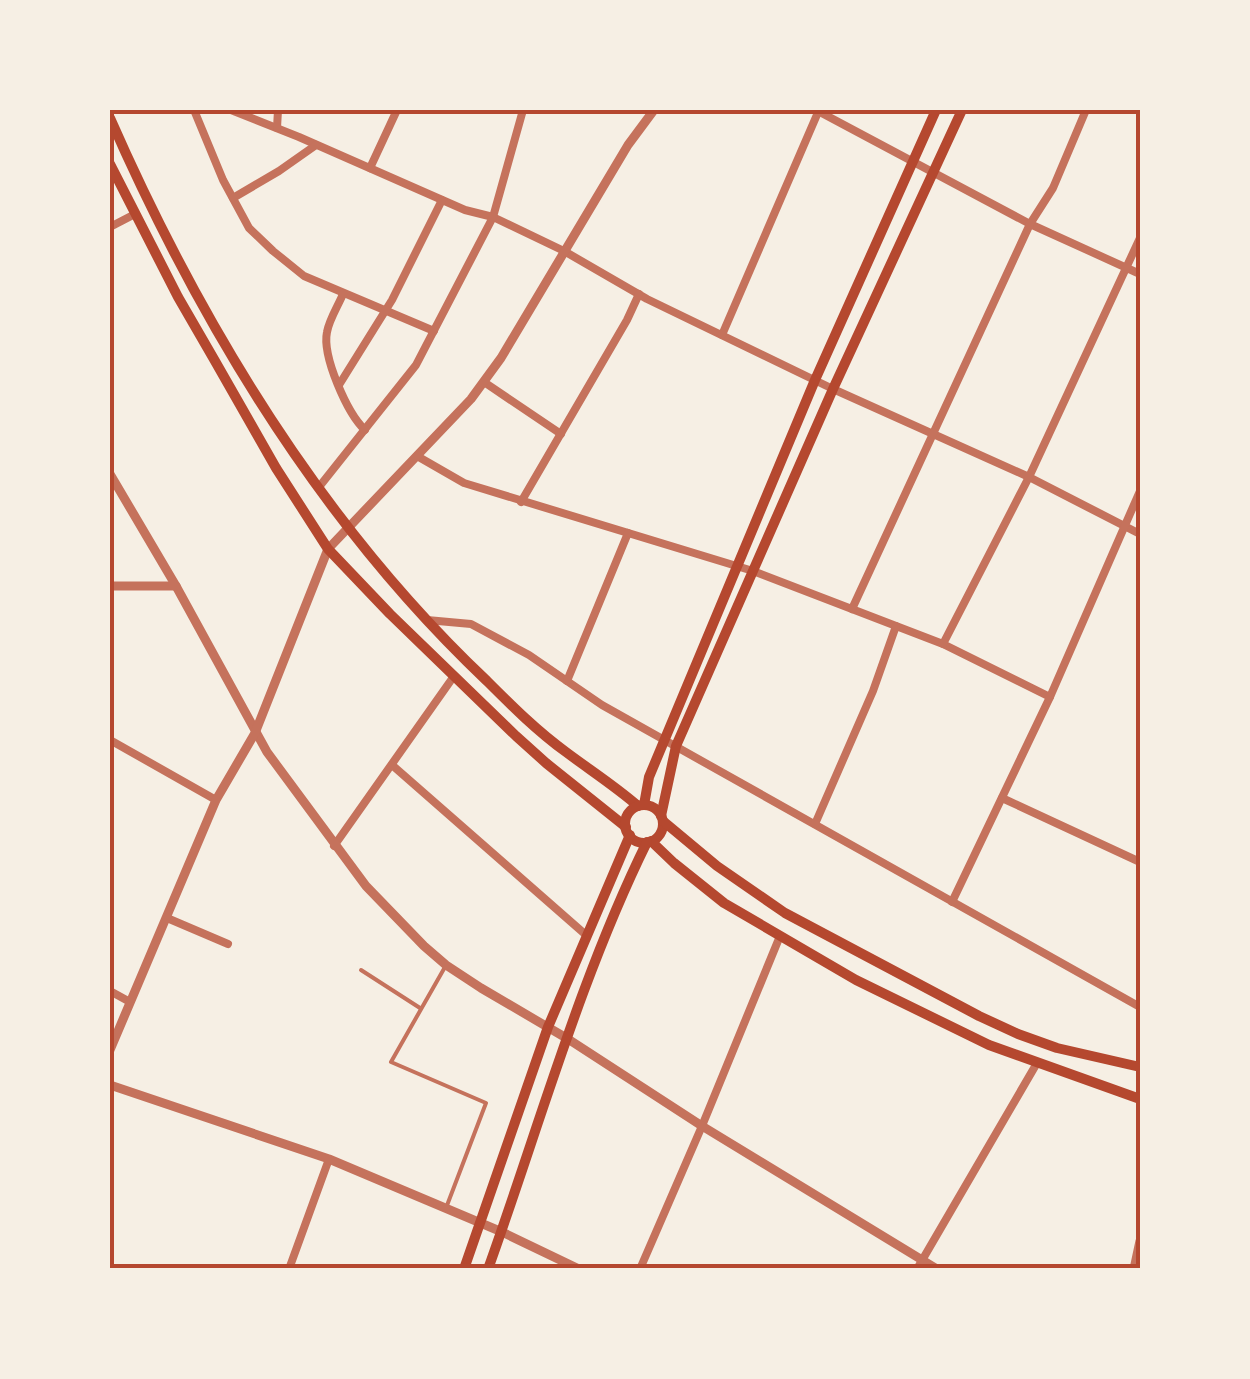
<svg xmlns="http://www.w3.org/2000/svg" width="1250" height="1379" viewBox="0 0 1250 1379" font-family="'Space Grotesk',sans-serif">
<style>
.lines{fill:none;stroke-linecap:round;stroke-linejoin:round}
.service{stroke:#c5725c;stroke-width:4}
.minor{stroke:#c5725c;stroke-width:8}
.tertiary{stroke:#c5725c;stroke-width:9}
.secondary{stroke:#b5482f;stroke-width:10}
.neatline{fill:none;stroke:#b5482f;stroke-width:4}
</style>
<rect width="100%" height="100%" fill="#f6efe4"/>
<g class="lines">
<g class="service">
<path d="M 445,967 L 391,1062 L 486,1103 L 446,1208"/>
<path d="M 361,970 L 420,1008"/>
</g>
<g class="minor">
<path d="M 194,110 L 223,180 L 249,228 L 273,251 L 304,276 L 434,331"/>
<path d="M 231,110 L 299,137 L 465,210 L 493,217 L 564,251 L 647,299 L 833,389 L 1029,477 L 1140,534"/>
<path d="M 816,110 L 1030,224 L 1140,274"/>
<path d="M 277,128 L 278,110"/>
<path d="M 370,168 L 397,110"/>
<path d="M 233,198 L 279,171 L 316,145"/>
<path d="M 110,227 L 135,214"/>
<path d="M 343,294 C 338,306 329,320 327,332 C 322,356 347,413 365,430"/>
<path d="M 722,335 L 819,110"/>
<path d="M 484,382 L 561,434"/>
<path d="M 339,385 L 392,300 L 442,200"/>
<path d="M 417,456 L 464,483 L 753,571 L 943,644 L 1050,697"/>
<path d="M 319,487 L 416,365 L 493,217 L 523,110"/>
<path d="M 521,502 L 627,320 L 639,294"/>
<path d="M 852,609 L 1030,224 L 1053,188 L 1086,110"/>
<path d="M 427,620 L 471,624 L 529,655 L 602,705 L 1140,1007"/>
<path d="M 943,644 L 1029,477 L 1140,238"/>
<path d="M 567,681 L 628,533"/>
<path d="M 110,740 L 216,800"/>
<path d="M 392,765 L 586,935"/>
<path d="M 1002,798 L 1140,862"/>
<path d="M 815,824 L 873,691 L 896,626"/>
<path d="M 334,846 L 454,676"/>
<path d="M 952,902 L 1050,697 L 1140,491"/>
<path d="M 167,918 L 228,944"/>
<path d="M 110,991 L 130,1002"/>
<path d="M 289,1269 L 329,1159"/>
<path d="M 640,1269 L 702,1126 L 780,936"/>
<path d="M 917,1269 L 1037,1063"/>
</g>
<g class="tertiary">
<path d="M 110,474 L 176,586 L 267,752 L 366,886 L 424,946 L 446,965 L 481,988 L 568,1039 L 702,1126 L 937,1269"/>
<path d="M 110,586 L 176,586"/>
<path d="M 110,1050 L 216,800 L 255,733 L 328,549 L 471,399 L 501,358 L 628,145 L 654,110"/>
<path d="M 110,1085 L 329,1159 L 502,1232 L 579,1269"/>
<path d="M 1134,1269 L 1140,1241"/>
</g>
<g class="secondary">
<path d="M 110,118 C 201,325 322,525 487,681 C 512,706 537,731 566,752 C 590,770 615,786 638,806"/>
<path d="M 110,164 L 178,297 L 215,361 L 276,468 L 328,549 L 390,614 L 516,736 L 546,763 L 626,827"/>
<path d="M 644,805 L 649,777 L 815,380 L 936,110"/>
<circle cx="644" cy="824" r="19"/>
<path d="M 661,816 L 676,746 L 833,389 L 962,110"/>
<path d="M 663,821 L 717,866 L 785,913 L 979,1016 L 1018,1034 L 1057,1048 L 1140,1067"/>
<path d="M 651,841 L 674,863 L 724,903 L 856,980 L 989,1045 L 1140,1099"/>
<path d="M 464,1269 L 548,1027 L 630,835"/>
<path d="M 488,1269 C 539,1127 580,978 647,842"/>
</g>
</g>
<rect width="1250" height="1379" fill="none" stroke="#f6efe4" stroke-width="225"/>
<rect x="112" y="112" width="1026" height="1154" class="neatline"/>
</svg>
